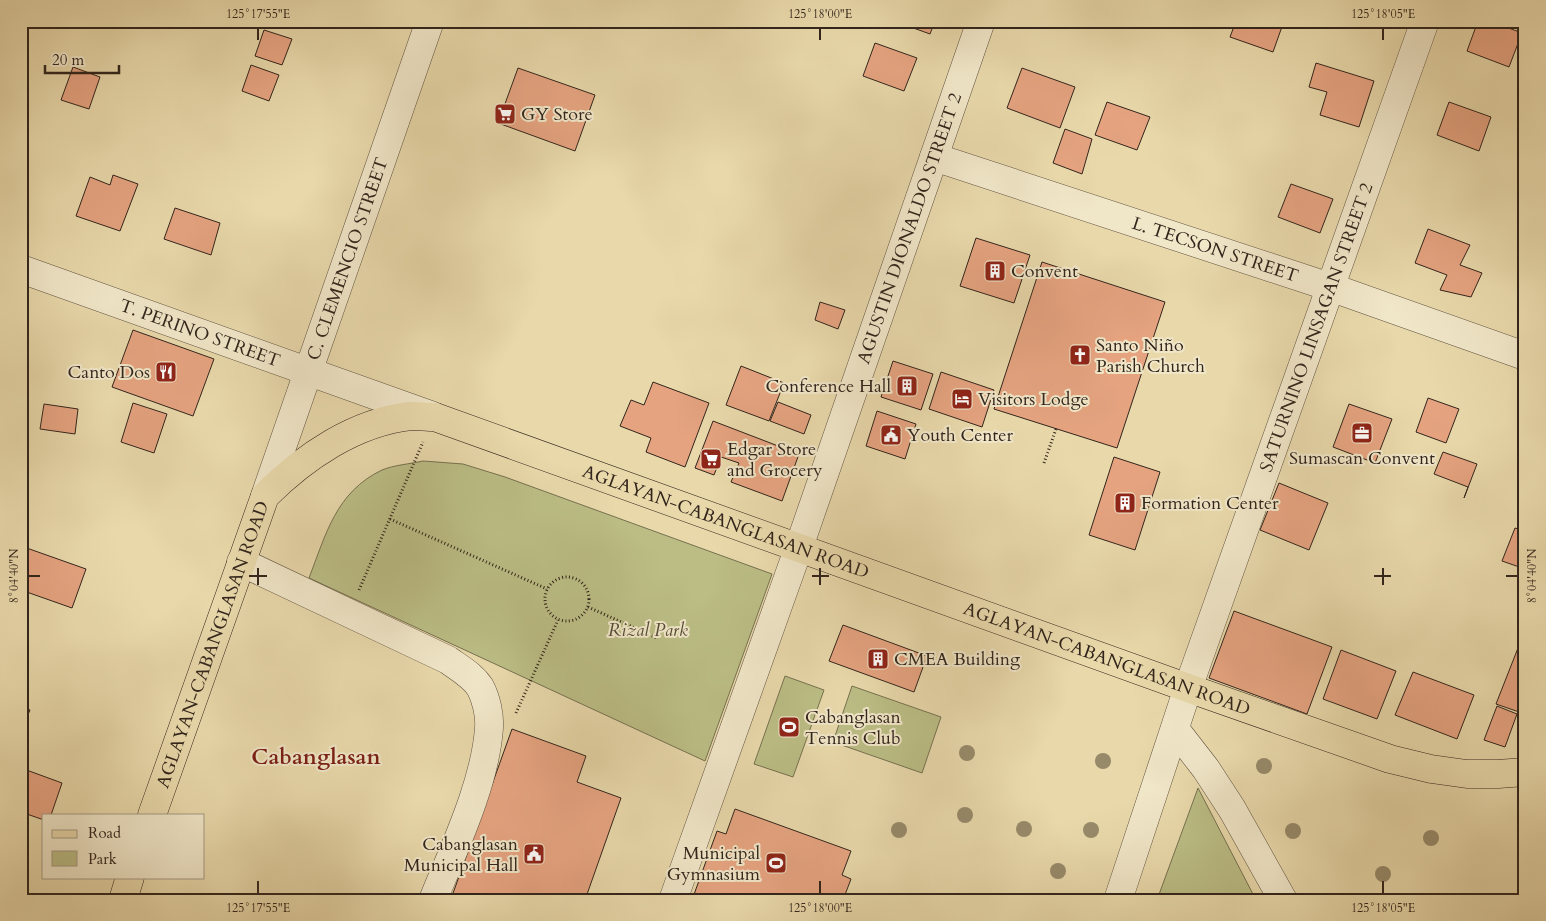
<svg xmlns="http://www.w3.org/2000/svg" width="1546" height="921" viewBox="0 0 1546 921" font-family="Cardo,serif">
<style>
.green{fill:#bbbd85;stroke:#767150}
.building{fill:#e5a380;stroke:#32251c}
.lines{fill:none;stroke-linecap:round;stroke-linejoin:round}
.minor-casing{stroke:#605240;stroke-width:29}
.major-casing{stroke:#32251c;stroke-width:29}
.path{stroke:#32251c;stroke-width:3;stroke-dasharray:1 2.5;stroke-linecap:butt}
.minor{stroke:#f0e6c8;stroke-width:28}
.major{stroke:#e8d8aa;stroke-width:28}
.tree{fill:#978a6a}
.ticks{fill:none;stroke:#32251c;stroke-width:2}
.labels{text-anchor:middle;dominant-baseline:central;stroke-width:4;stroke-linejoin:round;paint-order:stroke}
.poi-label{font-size:18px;fill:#32251c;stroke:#f0e6c8;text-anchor:start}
.street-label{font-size:18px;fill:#32251c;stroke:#f0e6c8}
.park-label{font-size:18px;font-style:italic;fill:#544b36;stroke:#f0e6c8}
.district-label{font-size:22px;font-weight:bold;fill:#7a1f14;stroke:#f0e6c8}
.neatline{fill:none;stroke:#32251c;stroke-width:2}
.ticks-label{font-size:12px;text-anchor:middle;fill:#32251c}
</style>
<rect width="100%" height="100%" fill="#e8d8aa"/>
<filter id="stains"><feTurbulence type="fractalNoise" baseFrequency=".004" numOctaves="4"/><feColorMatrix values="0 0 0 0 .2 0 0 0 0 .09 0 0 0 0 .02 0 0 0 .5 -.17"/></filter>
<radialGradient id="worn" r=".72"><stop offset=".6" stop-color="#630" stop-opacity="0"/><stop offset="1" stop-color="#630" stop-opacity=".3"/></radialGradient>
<g class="green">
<path d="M 423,461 L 463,464 L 505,477 L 772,574 L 705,761 L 309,578 C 326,534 336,492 382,470 C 394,465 410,464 423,461 Z"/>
<path d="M 785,676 L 824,690 L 793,777 L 754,764 Z"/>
<path d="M 852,686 L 941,717 L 922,773 L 833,742 Z"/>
<path d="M 1198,788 L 1256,900 L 1157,900 Z"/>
</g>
<g class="building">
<path d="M 894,21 L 935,21 L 930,34 Z"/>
<path d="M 1236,21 L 1284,21 L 1273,52 L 1230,37 Z"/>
<path d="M 1478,21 L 1490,21 L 1522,33 L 1509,67 L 1467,51 Z"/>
<path d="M 264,30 L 292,39 L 282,65 L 255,56 Z"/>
<path d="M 875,43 L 917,58 L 904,91 L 863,76 Z"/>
<path d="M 1316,63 L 1374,81 L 1359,127 L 1320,115 L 1327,92 L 1309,87 Z"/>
<path d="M 251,65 L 279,75 L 269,101 L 242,91 Z"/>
<path d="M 73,67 L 100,77 L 89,109 L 61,100 Z"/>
<path d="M 518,68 L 595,95 L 575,151 L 498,123 Z"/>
<path d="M 1022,68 L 1075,87 L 1060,128 L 1007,108 Z"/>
<path d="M 1107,102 L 1150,117 L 1137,150 L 1095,135 Z"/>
<path d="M 1449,102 L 1491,117 L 1479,151 L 1437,135 Z"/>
<path d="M 1065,129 L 1092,139 L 1082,174 L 1053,163 Z"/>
<path d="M 113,175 L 138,184 L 120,231 L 76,216 L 90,177 L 110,185 Z"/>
<path d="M 1291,184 L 1333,199 L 1320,233 L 1278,217 Z"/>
<path d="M 175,208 L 220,223 L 211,255 L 164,239 Z"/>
<path d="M 1428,229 L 1470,245 L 1460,265 L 1482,273 L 1471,297 L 1440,290 L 1447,275 L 1415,263 Z"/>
<path d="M 976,238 L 1030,255 L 1014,303 L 960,286 Z"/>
<path d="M 1042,262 L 1165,302 L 1117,448 L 994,409 Z"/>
<path d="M 820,302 L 845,310 L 838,329 L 815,320 Z"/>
<path d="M 133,330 L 214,359 L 193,416 L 112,387 Z"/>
<path d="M 893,361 L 933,374 L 921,410 L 881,397 Z"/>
<path d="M 741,366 L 784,383 L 769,421 L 726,405 Z"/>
<path d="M 941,372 L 994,390 L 982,427 L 929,409 Z"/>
<path d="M 653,382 L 709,403 L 685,467 L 646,452 L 651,438 L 620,426 L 631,400 L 644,405 Z"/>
<path d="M 1428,398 L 1459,409 L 1446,443 L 1416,432 Z"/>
<path d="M 778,402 L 811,415 L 804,434 L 770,421 Z"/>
<path d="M 133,403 L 167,414 L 154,453 L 121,442 Z"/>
<path d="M 44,404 L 78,409 L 75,434 L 40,429 Z"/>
<path d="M 1349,404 L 1392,419 L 1375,463 L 1333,447 Z"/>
<path d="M 877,411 L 916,424 L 905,459 L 866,446 Z"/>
<path d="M 713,421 L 799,454 L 782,501 L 731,482 L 739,463 L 721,457 L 714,475 L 695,468 Z"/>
<path d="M 1443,452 L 1477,464 L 1464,498 L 1468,487 L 1434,474 Z"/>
<path d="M 1114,457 L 1160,472 L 1135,550 L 1089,535 Z"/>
<path d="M 1279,483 L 1328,503 L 1309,550 L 1260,530 Z"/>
<path d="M 1515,528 L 1525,531 L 1525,569 L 1502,561 Z"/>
<path d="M 21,546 L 86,569 L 72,608 L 21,590 Z"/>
<path d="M 1234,611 L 1332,647 L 1307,714 L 1209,678 Z"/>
<path d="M 843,625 L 927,656 L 914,692 L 829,661 Z"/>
<path d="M 1518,648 L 1525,650 L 1525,714 L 1496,704 Z"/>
<path d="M 1341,650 L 1396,671 L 1377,719 L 1323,699 Z"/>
<path d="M 1413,672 L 1474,695 L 1457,739 L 1395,715 Z"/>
<path d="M 21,706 L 30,710 L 21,731 Z"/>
<path d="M 1497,706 L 1517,714 L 1505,747 L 1484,740 Z"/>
<path d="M 512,729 L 586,756 L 577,782 L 621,798 L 585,900 L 550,900 L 536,895 L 534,900 L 463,900 L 452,896 Z"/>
<path d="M 21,768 L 62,783 L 51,815 L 44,815 L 44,820 L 21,812 Z"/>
<path d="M 735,809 L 851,851 L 842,875 L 851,879 L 843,900 L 692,900 L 717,831 L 726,834 Z"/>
</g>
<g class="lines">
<g class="minor-casing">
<g id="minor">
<path id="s1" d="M 934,157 L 1330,287 L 1525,356"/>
<path id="s2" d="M 21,269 L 433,416"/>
<path id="s3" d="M 265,496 L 430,21"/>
<path d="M 241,562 L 448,660 C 459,668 472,675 480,687 C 486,698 490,715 489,728 C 485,784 454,848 433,900"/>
<path d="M 1175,729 L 1206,769 L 1232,809 L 1283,900"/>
<path id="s4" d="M 673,900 L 799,547 L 981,21"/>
<path id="s5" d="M 1118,900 L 1188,688 L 1425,21"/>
</g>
</g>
<g class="major-casing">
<g id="major">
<path id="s6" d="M 152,815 L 265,496 C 304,457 355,422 411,416 C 419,416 427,417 435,417 L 1188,688 L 1390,759 L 1431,769 L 1467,774 L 1498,774 L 1525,772"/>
<path d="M 123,900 L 130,877"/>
</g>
</g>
<g class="path">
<path d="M 1044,463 L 1056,429"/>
<path d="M 390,519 L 547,589"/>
<circle cx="567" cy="599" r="22"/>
<path d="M 359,590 L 423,442"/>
<path d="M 588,607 L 657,638"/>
<path d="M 516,713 L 558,620"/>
</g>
<use href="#minor" class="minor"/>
<use href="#major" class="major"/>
</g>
<g class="tree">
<circle cx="967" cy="753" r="8"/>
<circle cx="1103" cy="761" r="8"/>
<circle cx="1264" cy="766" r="8"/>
<circle cx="965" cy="815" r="8"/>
<circle cx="1024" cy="829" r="8"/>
<circle cx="899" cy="830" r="8"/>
<circle cx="1091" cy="830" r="8"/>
<circle cx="1293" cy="831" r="8"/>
<circle cx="1431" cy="838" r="8"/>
<circle cx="1058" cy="871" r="8"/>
<circle cx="1383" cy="874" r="8"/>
</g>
<path class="ticks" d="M 258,28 L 258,40M 820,28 L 820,40M 1383,28 L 1383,40M 258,568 L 258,585M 820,568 L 820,585M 1383,568 L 1383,585M 28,576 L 40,576M 249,576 L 267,576M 812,576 L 829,576M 1374,576 L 1391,576M 1506,576 L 1518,576M 258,881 L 258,894M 820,881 L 820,894M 1383,881 L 1383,894"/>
<defs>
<g id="supermarket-square" transform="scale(1.125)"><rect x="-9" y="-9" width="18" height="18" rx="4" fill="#8f2418" stroke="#f0e6c8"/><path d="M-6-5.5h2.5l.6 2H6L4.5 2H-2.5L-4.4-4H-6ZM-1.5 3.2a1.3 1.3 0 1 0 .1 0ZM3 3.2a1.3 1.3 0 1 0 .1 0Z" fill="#fff"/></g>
<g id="building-square" transform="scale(1.125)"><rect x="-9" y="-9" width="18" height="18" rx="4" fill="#8f2418" stroke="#f0e6c8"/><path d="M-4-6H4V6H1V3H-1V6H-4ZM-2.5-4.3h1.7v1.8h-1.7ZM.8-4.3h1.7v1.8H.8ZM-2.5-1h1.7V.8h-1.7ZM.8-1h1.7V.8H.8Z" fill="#fff"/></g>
<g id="church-square" transform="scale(1.125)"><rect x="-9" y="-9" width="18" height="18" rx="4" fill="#8f2418" stroke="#f0e6c8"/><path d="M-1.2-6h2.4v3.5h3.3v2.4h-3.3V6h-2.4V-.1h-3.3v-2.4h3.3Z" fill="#fff"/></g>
<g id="restaurant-square" transform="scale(1.125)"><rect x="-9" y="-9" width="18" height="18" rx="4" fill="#8f2418" stroke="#f0e6c8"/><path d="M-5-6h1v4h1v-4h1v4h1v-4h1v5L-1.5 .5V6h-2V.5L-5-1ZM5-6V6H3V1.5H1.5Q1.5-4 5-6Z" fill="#fff"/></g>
<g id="hotel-square" transform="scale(1.125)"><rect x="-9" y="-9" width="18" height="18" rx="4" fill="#8f2418" stroke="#f0e6c8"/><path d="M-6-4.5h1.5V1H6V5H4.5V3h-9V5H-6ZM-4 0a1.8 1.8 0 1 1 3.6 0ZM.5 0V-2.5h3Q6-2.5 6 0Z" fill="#fff"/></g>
<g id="office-square" transform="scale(1.125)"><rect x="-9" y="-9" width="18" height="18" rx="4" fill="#8f2418" stroke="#f0e6c8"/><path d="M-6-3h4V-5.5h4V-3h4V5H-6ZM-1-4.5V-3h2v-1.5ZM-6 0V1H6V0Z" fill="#fff"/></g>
<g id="civic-square" transform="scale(1.125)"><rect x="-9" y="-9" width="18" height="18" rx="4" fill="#8f2418" stroke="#f0e6c8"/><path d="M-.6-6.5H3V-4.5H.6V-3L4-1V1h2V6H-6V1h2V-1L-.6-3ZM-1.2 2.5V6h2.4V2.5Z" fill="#fff"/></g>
<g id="stadium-square" transform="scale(1.125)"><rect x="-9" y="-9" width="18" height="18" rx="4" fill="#8f2418" stroke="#f0e6c8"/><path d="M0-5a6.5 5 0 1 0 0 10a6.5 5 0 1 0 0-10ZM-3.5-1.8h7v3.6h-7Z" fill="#fff"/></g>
</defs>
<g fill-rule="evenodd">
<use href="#supermarket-square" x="505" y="114"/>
<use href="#building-square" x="995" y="271"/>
<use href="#church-square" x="1080" y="355"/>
<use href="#restaurant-square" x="166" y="372"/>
<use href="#building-square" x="907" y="386"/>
<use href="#hotel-square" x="962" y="399"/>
<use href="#office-square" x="1362" y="433"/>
<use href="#civic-square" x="891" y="435"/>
<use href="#supermarket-square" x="711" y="459"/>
<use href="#building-square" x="1125" y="503"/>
<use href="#building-square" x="878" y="659"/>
<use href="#stadium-square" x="789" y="727"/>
<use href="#civic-square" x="534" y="854"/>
<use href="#stadium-square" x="776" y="863"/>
</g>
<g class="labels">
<g class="poi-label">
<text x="521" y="114">GY Store</text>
<text x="1011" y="271">Convent</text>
<text x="1096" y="345">Santo Niño<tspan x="1096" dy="21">Parish Church</tspan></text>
<text x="150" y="372" text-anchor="end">Canto Dos</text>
<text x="891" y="386" text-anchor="end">Conference Hall</text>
<text x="978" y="399">Visitors Lodge</text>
<text x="907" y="435">Youth Center</text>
<text x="727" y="449">Edgar Store<tspan x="727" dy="21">and Grocery</tspan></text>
<text x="1362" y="458" text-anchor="middle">Sumascan Convent</text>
<text x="1141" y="503">Formation Center</text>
<text x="894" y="659">CMEA Building</text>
<text x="805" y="717">Cabanglasan<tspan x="805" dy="21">Tennis Club</tspan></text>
<text x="518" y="844" text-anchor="end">Cabanglasan<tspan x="518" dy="21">Municipal Hall</tspan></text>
<text x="760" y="853" text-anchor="end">Municipal<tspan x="760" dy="21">Gymnasium</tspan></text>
</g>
<g class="street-label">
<text stroke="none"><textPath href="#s4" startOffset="712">AGUSTIN DIONALDO STREET 2</textPath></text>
<text stroke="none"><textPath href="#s1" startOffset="296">L. TECSON STREET</textPath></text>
<text stroke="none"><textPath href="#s3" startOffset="251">C. CLEMENCIO STREET</textPath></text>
<text stroke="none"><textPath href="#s5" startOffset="606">SATURNINO LINSAGAN STREET 2</textPath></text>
<text stroke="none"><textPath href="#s2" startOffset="190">T. PERINO STREET</textPath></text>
<text stroke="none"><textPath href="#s6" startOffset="841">AGLAYAN-CABANGLASAN ROAD</textPath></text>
<text stroke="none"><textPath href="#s6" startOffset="181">AGLAYAN-CABANGLASAN ROAD</textPath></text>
<text stroke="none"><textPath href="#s6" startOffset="1246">AGLAYAN-CABANGLASAN ROAD</textPath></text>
</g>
<g class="park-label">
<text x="648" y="630">Rizal Park</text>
</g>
<g class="district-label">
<text x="316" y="757">Cabanglasan</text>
</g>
</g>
<rect width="1546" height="921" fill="none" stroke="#e8d8aa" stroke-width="55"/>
<rect x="42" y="814" width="162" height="65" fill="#f0e6c8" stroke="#a49983"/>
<rect x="52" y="830" width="25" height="8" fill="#e8d8aa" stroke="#a49983"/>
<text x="88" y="838" font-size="15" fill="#32251c">Road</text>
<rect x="52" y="851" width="25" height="15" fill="#bbbd85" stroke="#a49983"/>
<text x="88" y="864" font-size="15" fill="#32251c">Park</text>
<path d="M45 65v8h74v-8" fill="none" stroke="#32251c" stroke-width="2.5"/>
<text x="52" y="65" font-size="15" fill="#32251c" stroke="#f0e6c8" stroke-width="4" paint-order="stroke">20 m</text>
<rect x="28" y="28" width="1490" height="866" class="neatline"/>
<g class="ticks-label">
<text x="258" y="18">125°17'55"E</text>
<text x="820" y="18">125°18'00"E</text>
<text x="1383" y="18">125°18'05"E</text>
<text transform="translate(14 576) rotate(-90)" y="4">8°04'40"N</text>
<text transform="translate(1532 576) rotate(-90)" y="4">8°04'40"N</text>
<text x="258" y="912">125°17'55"E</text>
<text x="820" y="912">125°18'00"E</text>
<text x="1383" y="912">125°18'05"E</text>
</g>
<rect width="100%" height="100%" filter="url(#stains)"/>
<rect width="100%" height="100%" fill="url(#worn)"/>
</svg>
